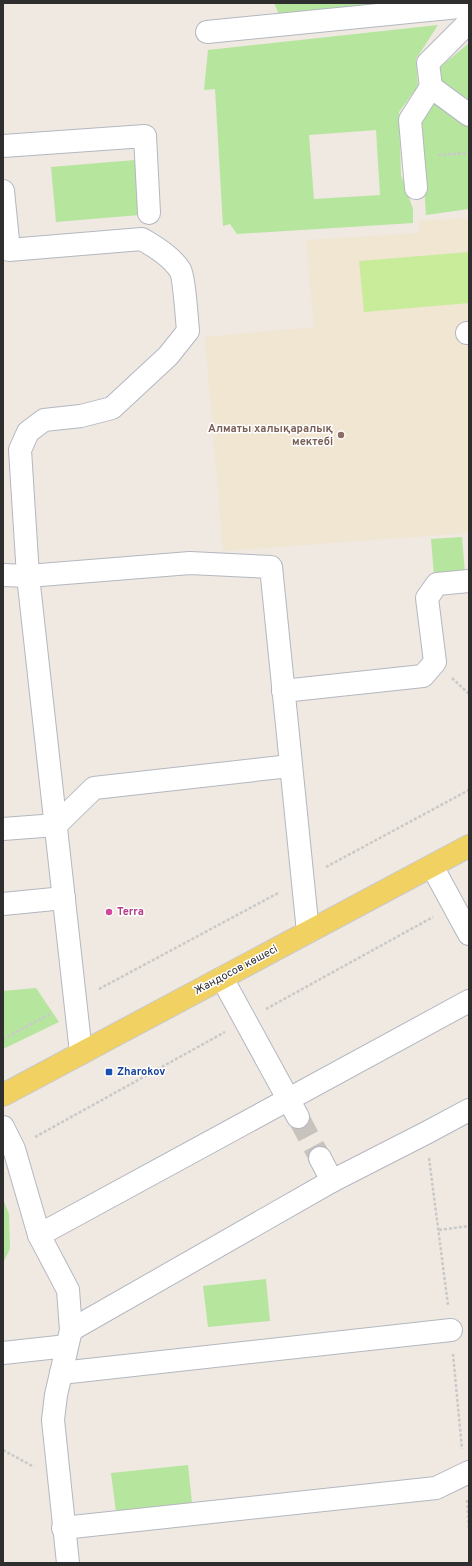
<svg xmlns="http://www.w3.org/2000/svg" width="472" height="1566" viewBox="0 0 472 1566" font-family="Overpass,sans-serif">
<style>
.education{fill:#f0e6d1}
.green{fill:#b6e59e;fill-rule:evenodd}
.pitch{fill:#c9ec9a}
.lines{fill:none;stroke-linecap:round;stroke-linejoin:round}
.minor-tunnel{stroke:#c8c4bd;stroke-width:22;stroke-dasharray:22 11;stroke-linecap:butt}
.minor-casing{stroke:#b4b7c1;stroke-width:24}
.major-casing{stroke:#c9c9c9;stroke-width:24}
.path{stroke:#c9c9c9;stroke-width:2.5;stroke-dasharray:3 2;stroke-linecap:butt}
.minor{stroke:#fff;stroke-width:22}
.major{stroke:#f2d163;stroke-width:22}
.education-dot{fill:#8d6e63;stroke:#fff;stroke-width:1.5}
.hotel-dot{fill:#d1479c;stroke:#fff;stroke-width:1.5}
.transit-dot{fill:#1a4fb4;stroke:#fff;stroke-width:1.5}
.labels{text-anchor:middle;dominant-baseline:central;stroke-width:3;stroke-linejoin:round;paint-order:stroke}
.education-label{font-size:11px;font-weight:bold;fill:#785e54;stroke:#fff;text-anchor:end}
.hotel-label{font-size:11px;font-weight:bold;fill:#b23c85;stroke:#fff;text-anchor:start}
.street-label{font-size:11px;fill:#2e2e2e;stroke:#fff}
.transit-label{font-size:11px;font-weight:bold;fill:#164399;stroke:#fff;text-anchor:start}
</style>
<rect width="100%" height="100%" fill="#efe9e1"/>
<path class="education" d="M 469,218 L 469,533 L 223,551 L 205,337 L 314,327 L 306,240 L 419,233 L 418,221 Z"/>
<g class="green">
<path d="M 274,3 L 430,3 L 281,19 Z"/>
<path d="M 438,25 L 416,59 L 418,86 L 399,112 L 401,175 L 413,209 L 413,223 L 237,234 L 230,224 L 223,226 L 215,89 L 204,90 L 208,50 ZM 376,130 L 380,195 L 314,199 L 309,135 Z"/>
<path d="M 469,43 L 469,104 L 439,84 L 438,69 Z"/>
<path d="M 435,99 L 469,124 L 469,209 L 426,215 L 419,115 Z"/>
<path d="M 135,160 L 139,215 L 56,222 L 51,167 Z"/>
<path d="M 462,537 L 465,573 L 434,575 L 431,539 Z"/>
<path d="M 36,988 L 59,1022 L 3,1049 L 3,991 Z"/>
<path d="M 3,1199 L 9,1214 L 10,1249 L 3,1263 Z"/>
<path d="M 266,1279 L 270,1321 L 208,1327 L 203,1286 Z"/>
<path d="M 188,1465 L 192,1503 L 116,1512 L 111,1473 Z"/>
</g>
<path class="pitch" d="M 469,252 L 469,303 L 364,312 L 359,261 Z"/>
<g class="lines">
<path class="minor-tunnel" d="M 298,1117 L 320,1158"/>
<g class="minor-casing">
<g id="minor">
<path d="M 469,22 L 428,63 L 431,87 L 469,115"/>
<path d="M 207,32 L 469,6"/>
<path d="M 3,146 L 145,136 L 149,213"/>
<path d="M 416,188 L 410,120 L 431,87"/>
<path d="M 3,191 L 9,250 L 142,239 C 155,247 171,256 180,270 C 184,276 187,320 188,331 L 168,356 L 112,408 L 81,416 L 44,420 L 28,432 L 20,450 L 28,576 L 81,1053"/>
<path d="M 467,333 L 469,333"/>
<path d="M 3,575 L 28,576 L 190,563 L 271,567 L 308,932"/>
<path d="M 283,691 L 423,676 L 435,662 L 427,598 L 437,584 L 469,581"/>
<path d="M 3,829 L 56,825 L 94,788 L 290,766"/>
<path d="M 432,866 L 469,934"/>
<path d="M 3,904 L 64,898"/>
<path d="M 222,978 L 298,1117"/>
<path d="M 3,1127 L 14,1149 L 39,1235 L 68,1290 L 71,1330 L 56,1395 L 53,1420 L 68,1563"/>
<path d="M 320,1158 L 332,1181"/>
<path d="M 39,1235 L 469,1001"/>
<path d="M 71,1330 L 332,1181 L 426,1133 L 469,1110"/>
<path d="M 3,1353 L 67,1346"/>
<path d="M 61,1373 L 451,1330"/>
<path d="M 63,1528 L 436,1488 L 469,1472"/>
</g>
</g>
<g class="major-casing">
<path id="major" d="M 3,1095 L 469,846"/>
</g>
<g class="path">
<path d="M 438,155 L 469,153"/>
<path d="M 452,678 L 469,694"/>
<path d="M 326,867 L 469,790"/>
<path d="M 99,989 L 280,892"/>
<path d="M 266,1009 L 433,917"/>
<path d="M 3,1039 L 52,1013"/>
<path d="M 35,1137 L 225,1032"/>
<path d="M 429,1158 L 448,1305"/>
<path d="M 439,1230 L 469,1226"/>
<path d="M 453,1354 L 462,1449"/>
<path d="M 3,1450 L 34,1467"/>
<path d="M 467,1500 L 469,1530"/>
</g>
<use href="#minor" class="minor"/>
<use href="#major" class="major"/>
</g>
<circle class="education-dot" cx="341" cy="435" r="4"/>
<circle class="hotel-dot" cx="109" cy="912" r="4"/>
<rect class="transit-dot" x="105" y="1068" width="8" height="8" rx="2"/>
<g class="labels">
<g class="education-label">
<text x="333" y="429">Алматы халықаралық<tspan x="333" dy="13">мектебі</tspan></text>
</g>
<g class="hotel-label">
<text x="117" y="912">Terra</text>
</g>
<g class="street-label">
<text transform="translate(236 970) rotate(-28)">Жандосов көшесі</text>
</g>
<g class="transit-label">
<text x="117" y="1072">Zharokov</text>
</g>
</g>
<rect width="472" height="1566" fill="none" stroke="#2e2e2e" stroke-width="8"/>
</svg>
